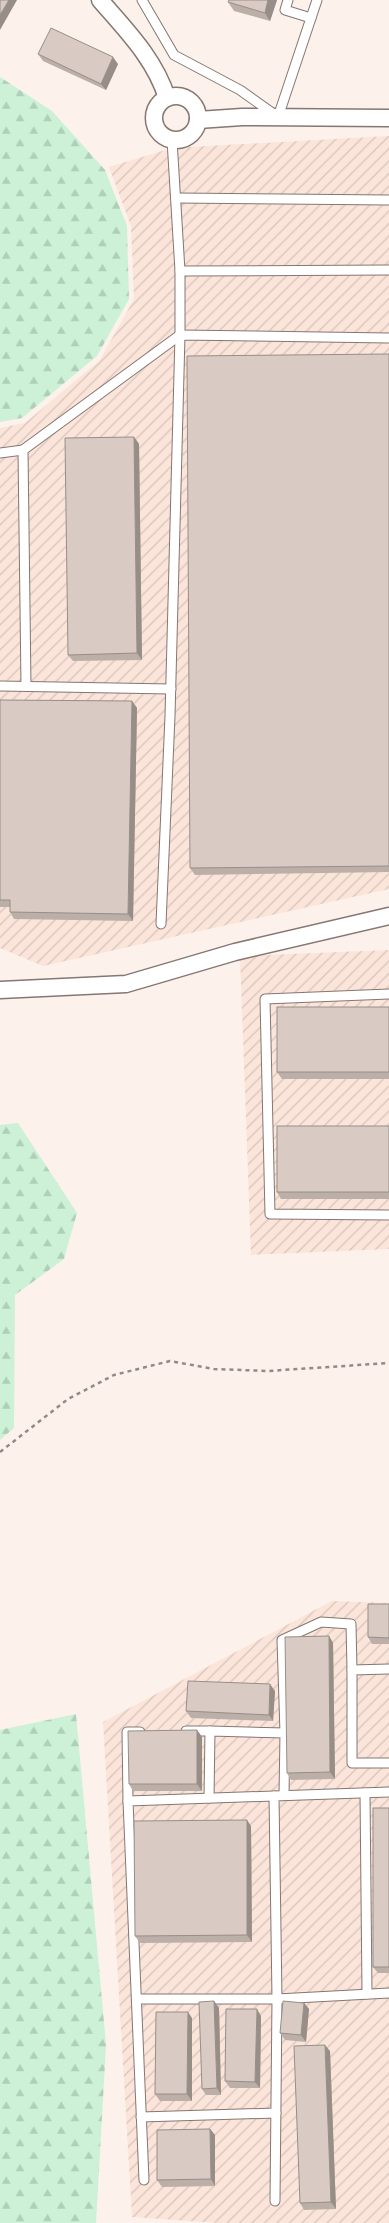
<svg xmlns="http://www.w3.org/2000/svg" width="389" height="2223" viewBox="0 0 389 2223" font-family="'Open Sans',sans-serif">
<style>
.industrial{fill:url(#industrial-furrows)}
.forest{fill:url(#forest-firs)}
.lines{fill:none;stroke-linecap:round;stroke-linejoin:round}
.lane-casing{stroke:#857771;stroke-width:11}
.street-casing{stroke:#857771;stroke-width:19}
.path{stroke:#938a87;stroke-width:2.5;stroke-dasharray:4 4;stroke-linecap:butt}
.lane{stroke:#fff;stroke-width:9}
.street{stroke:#fff;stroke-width:16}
.wall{fill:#bbafa8}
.shaded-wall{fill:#988e88}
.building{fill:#d9cbc3;stroke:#988e88}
</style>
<defs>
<pattern id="industrial-furrows" width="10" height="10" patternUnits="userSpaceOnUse" patternTransform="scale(1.25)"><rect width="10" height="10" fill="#fbe4d9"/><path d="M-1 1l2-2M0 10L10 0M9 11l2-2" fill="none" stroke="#d8c4bb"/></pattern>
<pattern id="forest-firs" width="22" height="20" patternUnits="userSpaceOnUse" patternTransform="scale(1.25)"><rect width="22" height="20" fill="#ccf1d7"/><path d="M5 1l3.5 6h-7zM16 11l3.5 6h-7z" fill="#b0cfb9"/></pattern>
</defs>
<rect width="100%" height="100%" fill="#fdf1eb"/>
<g class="industrial">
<path d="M 389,136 L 389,889 L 43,966 L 0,948 L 0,428 L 25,423 L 100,360 L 134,299 L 131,226 L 109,167 L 172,148 Z"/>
<path d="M 389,950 L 389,1249 L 251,1255 L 240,956 Z"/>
<path d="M 332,1601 L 389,1603 L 389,2223 L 218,2223 L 132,2217 L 103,1722 Z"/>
</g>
<g class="forest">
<path d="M 0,77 L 52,111 L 105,170 L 127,226 L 129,299 L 97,356 L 22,418 L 0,422 Z"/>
<path d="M 18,1123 L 77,1213 L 64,1259 L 15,1295 L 14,1428 L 0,1440 L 0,1125 Z"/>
<path d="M 76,1714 L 106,2045 L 96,2223 L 0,2223 L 0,1730 Z"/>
</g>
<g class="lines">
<g class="lane-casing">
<g id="lane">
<path d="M 142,0 L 174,55 L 240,90 L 278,117 L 317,0"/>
<path d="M 288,0 L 285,10 L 311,18"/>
<path d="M 176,198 L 389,200"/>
<path d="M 180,271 L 389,270"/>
<path d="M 0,453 L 23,450"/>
<path d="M 0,686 L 171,689"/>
<path d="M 26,686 L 23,450 L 180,335 L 389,338"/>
<path d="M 161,924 L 170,716 L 180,335 L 180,271 L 172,140"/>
<path d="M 389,994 L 265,999 L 270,1214 L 389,1215"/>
<path d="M 389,1669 L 352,1670 L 352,1763 L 389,1763"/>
<path d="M 186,1731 L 210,1731"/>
<path d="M 285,1733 L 282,1640 L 321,1622 L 351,1624 L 352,1670"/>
<path d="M 389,1792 L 274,1796 L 277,1999 L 389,1993"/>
<path d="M 365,1793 L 367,1994"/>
<path d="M 209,1798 L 210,1731 L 285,1733 L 284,1795"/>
<path d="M 128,1801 L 127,1732 L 140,1732"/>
<path d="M 137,1999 L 277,1999 L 275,2201"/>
<path d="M 141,2117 L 276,2113"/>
<path d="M 144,2180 L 128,1801 L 274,1796"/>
</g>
</g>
<g class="street-casing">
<g id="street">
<path d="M 100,0 C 126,30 155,59 167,98"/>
<circle cx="176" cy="118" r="22"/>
<path d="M 198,120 L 242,117 L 389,118"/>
<path d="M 0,990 L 126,984 L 235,952 L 389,916"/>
</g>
</g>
<path class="path" d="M 0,1452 L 68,1399 L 114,1375 L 170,1361 L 214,1369 L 268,1371 L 389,1363"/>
<use href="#lane" class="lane"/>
<use href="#street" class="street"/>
</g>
<g class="wall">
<path d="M 277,0 L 270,21 L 234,11 L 228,2 Z"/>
<path d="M 38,54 L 118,64 L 106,90 L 43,61 Z"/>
<path d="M 389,354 L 389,872 L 195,875 L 190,868 Z"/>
<path d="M 134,437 L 139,444 L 142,660 L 73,661 L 68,655 Z"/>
<path d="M 0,700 L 132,701 L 137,708 L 133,921 L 14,919 L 10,912 L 10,907 L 0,907 Z"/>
<path d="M 389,1007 L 389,1079 L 282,1079 L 277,1072 Z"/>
<path d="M 389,1126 L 389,1199 L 281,1199 L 277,1192 Z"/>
<path d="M 389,1604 L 389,1644 L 372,1644 L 368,1637 Z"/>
<path d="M 329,1636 L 333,1643 L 335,1779 L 291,1780 L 287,1773 Z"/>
<path d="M 275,1691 L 273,1721 L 191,1718 L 186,1711 Z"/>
<path d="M 197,1730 L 202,1737 L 202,1791 L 133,1791 L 129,1784 Z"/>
<path d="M 389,1808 L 389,1973 L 378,1973 L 373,1967 Z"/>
<path d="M 251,1826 L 252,1942 L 140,1943 L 135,1936 Z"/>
<path d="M 214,2001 L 219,2008 L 221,2095 L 206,2095 L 202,2089 Z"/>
<path d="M 304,2003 L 309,2009 L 306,2042 L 285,2040 L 280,2033 Z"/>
<path d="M 261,2016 L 260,2088 L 230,2088 L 225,2081 Z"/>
<path d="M 192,2018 L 192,2101 L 160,2101 L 155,2094 Z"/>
<path d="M 330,2051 L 336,2209 L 304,2210 L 300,2203 Z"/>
<path d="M 210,2129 L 215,2135 L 215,2186 L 162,2187 L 157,2180 Z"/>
</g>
<g class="shaded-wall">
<path d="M 9,0 L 17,0 L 0,30 L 0,15 Z"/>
<path d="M 268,0 L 277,0 L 270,21 L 265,13 Z"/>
<path d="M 113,57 L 118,64 L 106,90 L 101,84 Z"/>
<path d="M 134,437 L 139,444 L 142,660 L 137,653 Z"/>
<path d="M 132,701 L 137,708 L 133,921 L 128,914 Z"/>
<path d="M 329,1636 L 333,1643 L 335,1779 L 330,1772 Z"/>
<path d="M 270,1684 L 275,1691 L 273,1721 L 269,1715 Z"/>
<path d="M 197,1730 L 202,1737 L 202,1791 L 197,1784 Z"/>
<path d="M 247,1820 L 251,1826 L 252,1942 L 247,1935 Z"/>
<path d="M 214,2001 L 219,2008 L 221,2095 L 217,2088 Z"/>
<path d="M 304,2003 L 309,2009 L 306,2042 L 301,2035 Z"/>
<path d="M 257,2009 L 261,2016 L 260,2088 L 255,2082 Z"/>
<path d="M 188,2012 L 192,2018 L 192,2101 L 187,2094 Z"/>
<path d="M 325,2045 L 330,2051 L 336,2209 L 331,2202 Z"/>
<path d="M 210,2129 L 215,2135 L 215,2186 L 211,2179 Z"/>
</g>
<g class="building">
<path d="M 0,0 L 9,0 L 0,15 Z"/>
<path d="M 229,0 L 268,0 L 265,13 L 228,2 Z"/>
<path d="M 51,28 L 113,57 L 101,84 L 38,54 Z"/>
<path d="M 389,354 L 389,866 L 190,868 L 187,356 Z"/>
<path d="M 134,437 L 137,653 L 68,655 L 65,438 Z"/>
<path d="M 0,700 L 132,701 L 128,914 L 10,912 L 10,900 L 0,900 Z"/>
<rect x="277" y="1007" width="112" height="65"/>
<rect x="277" y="1126" width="112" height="66"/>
<path d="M 368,1604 L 389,1604 L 389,1638 L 368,1637 Z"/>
<path d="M 329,1636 L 330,1772 L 287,1773 L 285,1637 Z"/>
<path d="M 188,1681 L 270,1684 L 269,1715 L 186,1711 Z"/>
<path d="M 197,1730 L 197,1784 L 129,1784 L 128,1731 Z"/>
<rect x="373" y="1808" width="16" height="159"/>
<path d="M 247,1820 L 247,1935 L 135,1936 L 134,1821 Z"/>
<path d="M 214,2001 L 217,2088 L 202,2089 L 199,2002 Z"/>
<path d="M 283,2001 L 304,2003 L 301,2035 L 280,2033 Z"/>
<path d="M 226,2009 L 257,2009 L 255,2082 L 225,2081 Z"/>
<path d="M 156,2012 L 188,2012 L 187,2094 L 155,2094 Z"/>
<path d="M 325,2045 L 331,2202 L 300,2203 L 294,2046 Z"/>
<path d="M 210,2129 L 211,2179 L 157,2180 L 157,2130 Z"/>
</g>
</svg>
